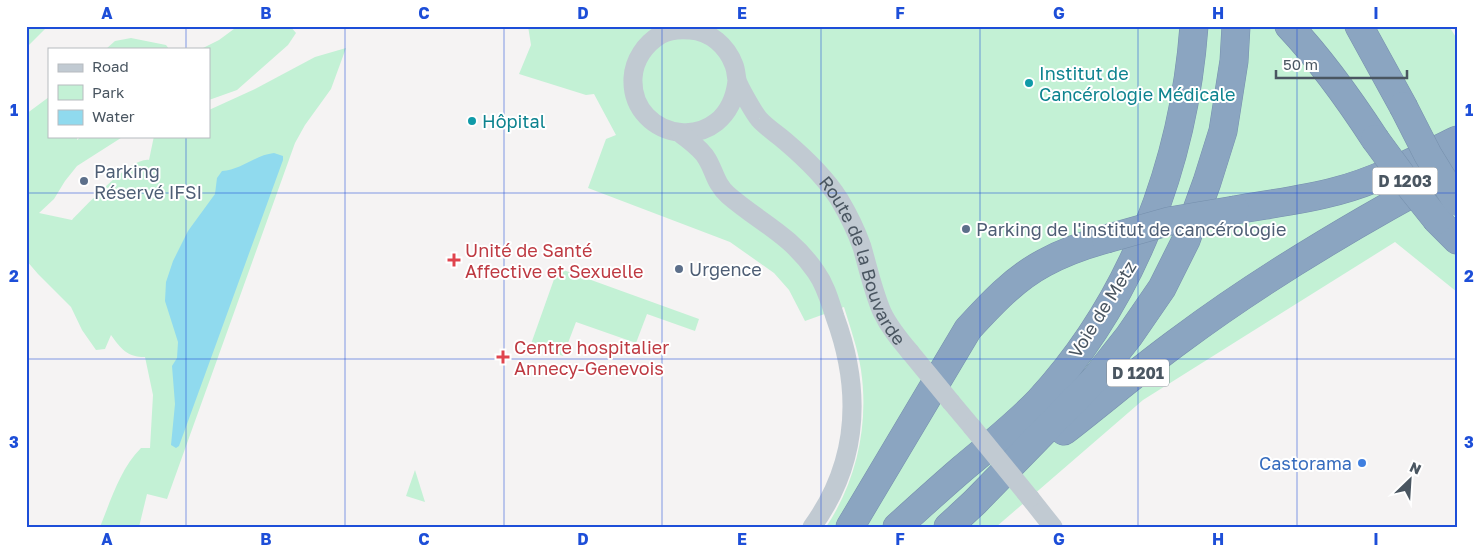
<svg xmlns="http://www.w3.org/2000/svg" width="1483" height="553" viewBox="0 0 1483 553" font-family="'Golos Text',sans-serif">
<style>
.green{fill:#c3f1d5}
.water{fill:#90daee}
.lines{fill:none;stroke-linecap:round;stroke-linejoin:round}
.highway-casing{stroke:#7690ad;stroke-width:29}
.minor{stroke:#c1cad2;stroke-width:19}
.highway{stroke:#8ba5c1;stroke-width:28}
.highway-bridge-casing{stroke:#7690ad;stroke-width:29;stroke-linecap:butt}
.minor-bridge{stroke:#c1cad2;stroke-width:19}
.highway-bridge{stroke:#8ba5c1;stroke-width:28}
.grid{fill:none;stroke:#1d4ed8;stroke-width:1;stroke-opacity:0.55}
.culture-dot{fill:#0f9aa8;stroke:#fff;stroke-width:2}
.service-dot{fill:#5c6f8a;stroke:#fff;stroke-width:2}
.health-dot{fill:#e0444e;stroke:#fff;stroke-width:2}
.shop-dot{fill:#3f7fe0;stroke:#fff;stroke-width:2}
.labels{text-anchor:middle;dominant-baseline:central;stroke-width:4;stroke-linejoin:round;paint-order:stroke}
.shield{fill:#fff;stroke:#808990;stroke-width:1}
.shield-label{font-size:16px;font-weight:bold;fill:#4a5661}
.culture-label{font-size:18px;fill:#0d838f;stroke:#fff;text-anchor:start}
.service-label{font-size:18px;fill:#4e5e75;stroke:#fff;text-anchor:start}
.health-label{font-size:18px;fill:#be3a42;stroke:#fff;text-anchor:start}
.street-label{font-size:18px;fill:#4a5661;stroke:#fff}
.shop-label{font-size:18px;fill:#366cbe;stroke:#fff;text-anchor:end}
.neatline{fill:none;stroke:#1d4ed8;stroke-width:2}
.grid-label{font-size:16px;text-anchor:middle;font-weight:bold;fill:#1d4ed8}
</style>
<rect width="100%" height="100%" fill="#f5f3f3"/>
<g class="green">
<path d="M 26,26 L 48,26 L 26,48 Z"/>
<path d="M 238,26 L 290,26 L 296,33 L 288,45 L 237,90 L 209,100 L 209,49 L 201,49 L 219,40 Z"/>
<path d="M 528,26 L 1449,26 L 1457,39 L 1457,292 L 1395,242 L 1143,400 L 996,527 L 826,527 C 857,481 869,424 861,370 C 858,349 850,327 844,307 L 805,321 L 789,290 L 774,273 L 730,242 L 588,188 L 606,139 L 616,135 L 594,94 L 586,95 L 519,74 L 531,45 Z"/>
<path d="M 131,38 L 166,45 L 169,49 L 106,49 L 115,41 Z"/>
<path d="M 346,48 L 331,89 L 305,125 L 295,143 L 167,499 L 147,494 L 139,527 L 100,527 C 111,500 120,469 141,448 L 150,448 L 153,395 L 145,357 C 127,357 121,349 111,335 L 105,349 L 96,350 L 82,330 L 71,307 L 38,274 L 26,260 L 26,114 L 49,97 L 49,136 L 77,136 L 77,140 L 82,136 L 124,136 L 77,166 L 65,181 L 54,199 L 39,213 L 72,220 C 86,206 131,157 149,160 L 154,136 L 209,136 L 209,110 L 255,89 L 315,57 Z"/>
<path d="M 558,268 L 699,319 L 695,331 L 647,314 L 636,343 L 576,322 L 563,356 L 531,344 Z"/>
<path d="M 415,470 L 425,502 L 406,496 Z"/>
</g>
<path class="water" d="M 274,153 L 283,156 L 283,160 L 179,446 L 176,448 L 171,445 L 175,404 L 172,366 L 177,358 L 178,342 L 165,301 L 166,282 L 173,261 L 188,231 L 215,194 L 217,178 L 222,171 C 241,170 255,155 274,153 Z"/>
<g class="lines">
<g class="highway-casing">
<g id="highway">
<path d="M 1289,26 C 1322,61 1349,99 1375,139"/>
<path d="M 1359,26 L 1403,106"/>
<path d="M 1235,210 C 1269,204 1304,200 1337,191 C 1379,180 1418,159 1457,140"/>
<path d="M 1437,220 L 1457,240"/>
<path d="M 1064,431 C 1103,401 1140,369 1180,340 C 1267,275 1361,220 1457,169"/>
<path d="M 850,527 L 968,329 C 991,304 1014,279 1044,263 C 1064,252 1084,245 1106,239"/>
<path d="M 897,527 C 919,507 940,488 962,469 C 988,447 1015,426 1039,401 C 1133,299 1184,163 1194,26"/>
<path d="M 948,527 L 975,502 L 1095,379 L 1129,336 L 1162,288 L 1186,240 L 1207,182 L 1223,131 L 1234,61 L 1236,26"/>
</g>
</g>
<g class="minor">
<path id="s1" d="M 737,81 C 728,158 630,142 633,78 C 634,60 645,44 660,35 C 669,30 679,29 690,30 C 710,31 727,46 734,65 C 736,70 736,75 737,80 C 739,87 754,113 759,119 C 766,127 777,134 785,141 C 805,158 825,177 839,199 C 848,214 856,230 862,247 C 868,268 873,291 882,312 C 889,327 899,339 910,352"/>
<path d="M 680,133 C 688,140 702,149 707,159 C 715,172 715,183 728,195 C 759,222 791,235 816,272 C 826,286 830,302 835,317 C 862,391 859,462 812,527"/>
<path d="M 951,402 L 972,427"/>
<path d="M 1030,498 L 1053,527"/>
</g>
<use href="#highway" class="highway"/>
<g class="highway-bridge-casing">
<g id="highway-bridge">
<path d="M 1403,106 L 1428,155 L 1457,202"/>
<path d="M 1375,139 L 1405,180 L 1437,220"/>
<path d="M 1106,239 L 1170,221 L 1235,210"/>
</g>
</g>
<g class="minor-bridge">
<path d="M 910,352 L 951,402"/>
<path d="M 972,427 L 1030,498"/>
</g>
<use href="#highway-bridge" class="highway-bridge"/>
</g>
<path class="grid" d="M 186,26 L 186,49M 345,26 L 345,527M 504,26 L 504,527M 662,26 L 662,527M 821,26 L 821,527M 980,26 L 980,527M 1138,26 L 1138,527M 1297,26 L 1297,527M 186,136 L 186,527M 26,193 L 1457,193M 26,359 L 1457,359"/>
<g class="culture-dot">
<circle cx="1029" cy="83" r="5"/>
<circle cx="472" cy="121" r="5"/>
</g>
<g class="service-dot">
<circle cx="84" cy="181" r="5"/>
<circle cx="966" cy="229" r="5"/>
<circle cx="679" cy="269" r="5"/>
</g>
<g class="health-dot">
<path d="M451.5 252.5h5v5h5v5h-5v5h-5v-5h-5v-5h5z"/>
<path d="M500.5 349.5h5v5h5v5h-5v5h-5v-5h-5v-5h5z"/>
</g>
<circle class="shop-dot" cx="1362" cy="463" r="5"/>
<g class="labels">
<g class="shield">
<rect x="1372.5" y="167.5" width="65" height="27" rx="4"/>
<rect x="1107" y="359.5" width="62" height="27" rx="4"/>
</g>
<g class="shield-label">
<text x="1405" y="181">D 1203</text>
<text x="1138" y="373">D 1201</text>
</g>
<g class="culture-label">
<text x="1039" y="73">Institut de<tspan x="1039" dy="21">Cancérologie Médicale</tspan></text>
<text x="482" y="121">Hôpital</text>
</g>
<g class="service-label">
<text x="94" y="171">Parking<tspan x="94" dy="21">Réservé IFSI</tspan></text>
<text x="976" y="229">Parking de l'institut de cancérologie</text>
<text x="689" y="269">Urgence</text>
</g>
<g class="health-label">
<text x="465" y="250">Unité de Santé<tspan x="465" dy="21">Affective et Sexuelle</tspan></text>
<text x="514" y="347">Centre hospitalier<tspan x="514" dy="21">Annecy-Genevois</tspan></text>
</g>
<g class="street-label">
<text stroke="none"><textPath href="#s1" startOffset="548">Route de la Bouvarde</textPath></text>
<text transform="translate(1102 309) rotate(-58)">Voie de Metz</text>
</g>
<g class="shop-label">
<text x="1352" y="463">Castorama</text>
</g>
</g>
<rect width="1483" height="553" fill="none" stroke="#ffffff" stroke-width="55"/>
<rect x="48" y="48" width="162" height="90" fill="#ffffff" stroke="#b7bbc0"/>
<rect x="58" y="64" width="25" height="8" fill="#c1cad2" stroke="#b7bbc0"/>
<text x="92" y="72" font-size="15" fill="#4a5661">Road</text>
<rect x="58" y="85" width="25" height="15" fill="#c3f1d5" stroke="#b7bbc0"/>
<text x="92" y="98" font-size="15" fill="#4a5661">Park</text>
<rect x="58" y="110" width="25" height="15" fill="#90daee" stroke="#b7bbc0"/>
<text x="92" y="122" font-size="15" fill="#4a5661">Water</text>
<g transform="translate(1410 480) rotate(25)" stroke="#ffffff" stroke-width="4" paint-order="stroke">
<path d="M0-4L9 19L0 12L-9 19Z" fill="#4a5661"/>
<text y="-8" font-size="14" font-weight="bold" text-anchor="middle" fill="#4a5661">N</text>
</g>
<path d="M1276 70v8h131v-8" fill="none" stroke="#4a5661" stroke-width="2.5"/>
<text x="1283" y="70" font-size="15" fill="#4a5661" stroke="#ffffff" stroke-width="4" paint-order="stroke">50 m</text>
<rect x="28" y="28" width="1428" height="498" class="neatline"/>
<g class="grid-label">
<text x="107" y="19">A</text>
<text x="266" y="19">B</text>
<text x="424" y="19">C</text>
<text x="583" y="19">D</text>
<text x="742" y="19">E</text>
<text x="900" y="19">F</text>
<text x="1059" y="19">G</text>
<text x="1218" y="19">H</text>
<text x="1376" y="19">I</text>
<text x="14" y="116">1</text>
<text x="1469" y="116">1</text>
<text x="14" y="282">2</text>
<text x="1469" y="282">2</text>
<text x="14" y="448">3</text>
<text x="1469" y="448">3</text>
<text x="107" y="545">A</text>
<text x="266" y="545">B</text>
<text x="424" y="545">C</text>
<text x="583" y="545">D</text>
<text x="742" y="545">E</text>
<text x="900" y="545">F</text>
<text x="1059" y="545">G</text>
<text x="1218" y="545">H</text>
<text x="1376" y="545">I</text>
</g>
</svg>
